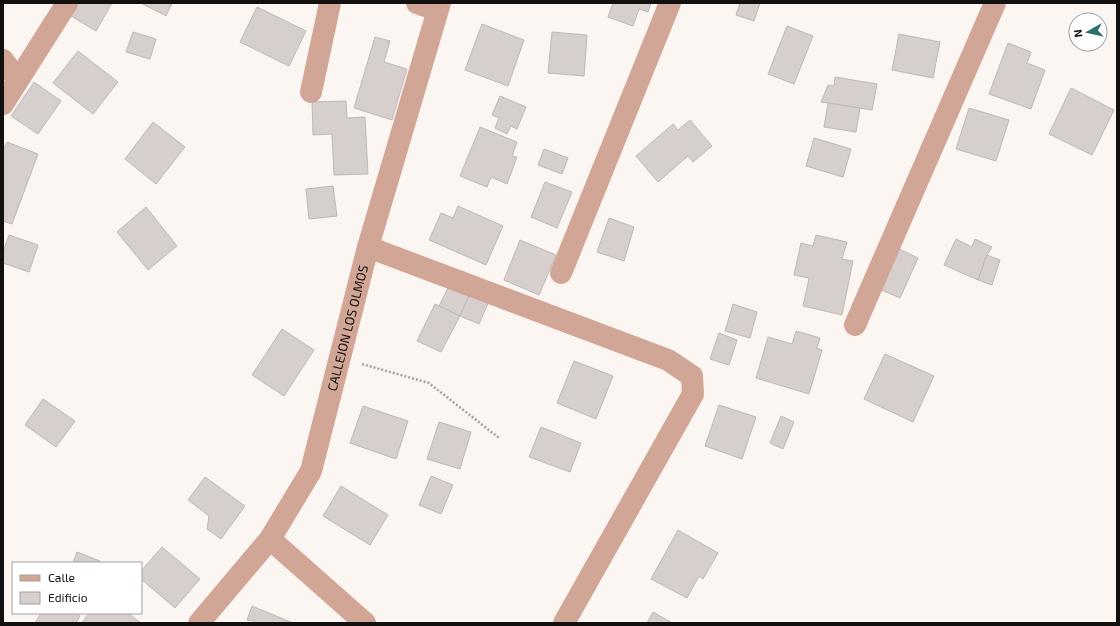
<svg xmlns="http://www.w3.org/2000/svg" width="1120" height="626" viewBox="0 0 1120 626" font-family="'Exo 2',sans-serif">
<style>
.building{fill:#d6cfcd;stroke:#beb8b6}
.lines{fill:none;stroke-linecap:round;stroke-linejoin:round}
.path{stroke:#a5a09e;stroke-width:2.5;stroke-dasharray:2 2;stroke-linecap:butt}
.minor{stroke:#d1a697;stroke-width:22}
.labels{text-anchor:middle;dominant-baseline:central;stroke-width:3;stroke-linejoin:round;paint-order:stroke}
.street-label{font-size:13px;fill:#131110;stroke:#fff}
</style>
<rect width="100%" height="100%" fill="#fcf6f3"/>
<g class="building">
<path d="M 78,3 L 112,3 L 96,31 L 71,16 Z"/>
<path d="M 141,3 L 172,3 L 166,16 Z"/>
<path d="M 613,3 L 651,3 L 648,12 L 639,9 L 633,26 L 608,17 Z"/>
<path d="M 740,3 L 760,3 L 754,21 L 736,15 Z"/>
<path d="M 257,7 L 306,31 L 289,66 L 240,42 Z"/>
<path d="M 482,24 L 524,40 L 508,86 L 465,70 Z"/>
<path d="M 787,26 L 813,36 L 794,84 L 768,74 Z"/>
<path d="M 133,32 L 156,39 L 150,59 L 126,52 Z"/>
<path d="M 552,32 L 587,35 L 584,76 L 548,73 Z"/>
<path d="M 899,34 L 940,42 L 933,78 L 892,70 Z"/>
<path d="M 375,37 L 390,41 L 384,62 L 407,69 L 392,120 L 354,108 Z"/>
<path d="M 1008,43 L 1031,52 L 1027,63 L 1045,70 L 1031,109 L 989,94 Z"/>
<path d="M 78,51 L 118,82 L 93,114 L 53,83 Z"/>
<path d="M 835,77 L 877,84 L 872,110 L 821,102 L 828,85 L 834,86 Z"/>
<path d="M 34,82 L 61,101 L 38,134 L 11,116 Z"/>
<path d="M 1071,88 L 1114,110 L 1092,155 L 1049,134 Z"/>
<path d="M 500,96 L 526,107 L 517,129 L 511,126 L 507,134 L 495,128 L 499,118 L 492,115 Z"/>
<path d="M 346,101 L 347,118 L 365,117 L 368,174 L 334,175 L 332,134 L 313,135 L 312,102 Z"/>
<path d="M 828,103 L 860,108 L 856,132 L 824,127 Z"/>
<path d="M 969,108 L 1009,120 L 996,161 L 956,149 Z"/>
<path d="M 690,120 L 712,146 L 693,162 L 688,156 L 658,182 L 636,156 L 673,124 L 678,130 Z"/>
<path d="M 153,122 L 185,147 L 156,184 L 125,159 Z"/>
<path d="M 480,127 L 517,142 L 512,156 L 517,157 L 507,184 L 491,177 L 487,187 L 460,176 Z"/>
<path d="M 814,138 L 851,149 L 843,177 L 806,166 Z"/>
<path d="M 7,142 L 38,154 L 12,224 L 3,221 L 3,151 Z"/>
<path d="M 544,149 L 568,158 L 562,174 L 538,165 Z"/>
<path d="M 545,182 L 572,192 L 557,228 L 531,217 Z"/>
<path d="M 333,186 L 337,216 L 309,219 L 306,189 Z"/>
<path d="M 458,206 L 503,226 L 486,265 L 429,240 L 441,213 L 453,218 Z"/>
<path d="M 146,207 L 177,246 L 148,270 L 117,232 Z"/>
<path d="M 609,218 L 634,227 L 624,261 L 597,252 Z"/>
<path d="M 9,235 L 38,245 L 29,272 L 3,263 L 3,252 Z"/>
<path d="M 816,235 L 847,242 L 842,259 L 853,261 L 842,315 L 803,306 L 809,278 L 794,275 L 801,243 L 813,246 Z"/>
<path d="M 956,239 L 972,247 L 975,239 L 992,247 L 987,255 L 978,280 L 944,265 Z"/>
<path d="M 520,240 L 556,255 L 539,295 L 504,280 Z"/>
<path d="M 897,248 L 918,258 L 900,298 L 879,289 Z"/>
<path d="M 987,255 L 1000,260 L 992,285 L 978,280 Z"/>
<path d="M 449,286 L 469,296 L 460,316 L 439,306 Z"/>
<path d="M 469,296 L 489,301 L 479,324 L 460,316 Z"/>
<path d="M 435,304 L 460,316 L 441,352 L 417,341 Z"/>
<path d="M 733,304 L 757,312 L 750,338 L 725,331 Z"/>
<path d="M 282,329 L 314,350 L 284,396 L 252,375 Z"/>
<path d="M 796,331 L 820,338 L 817,348 L 822,350 L 809,394 L 756,378 L 768,337 L 792,344 Z"/>
<path d="M 719,333 L 737,340 L 729,365 L 710,359 Z"/>
<path d="M 885,354 L 934,376 L 913,422 L 864,399 Z"/>
<path d="M 574,361 L 613,376 L 596,419 L 557,403 Z"/>
<path d="M 43,399 L 75,421 L 56,447 L 25,425 Z"/>
<path d="M 719,405 L 756,417 L 742,459 L 705,446 Z"/>
<path d="M 363,406 L 408,421 L 396,459 L 350,443 Z"/>
<path d="M 781,416 L 794,422 L 783,449 L 770,443 Z"/>
<path d="M 439,422 L 471,432 L 460,469 L 427,459 Z"/>
<path d="M 541,427 L 581,443 L 570,472 L 529,457 Z"/>
<path d="M 431,476 L 453,485 L 441,514 L 419,505 Z"/>
<path d="M 205,477 L 245,506 L 221,539 L 207,529 L 209,516 L 188,500 Z"/>
<path d="M 341,486 L 388,515 L 370,545 L 323,516 Z"/>
<path d="M 678,530 L 718,553 L 703,579 L 699,576 L 687,598 L 651,579 Z"/>
<path d="M 162,547 L 200,579 L 175,608 L 141,579 L 141,571 Z"/>
<path d="M 77,552 L 100,561 L 99,563 L 73,563 Z"/>
<path d="M 252,606 L 293,623 L 254,623 L 254,621 L 247,620 Z"/>
<path d="M 653,612 L 672,623 L 647,623 Z"/>
<path d="M 41,613 L 75,613 L 80,616 L 76,623 L 35,623 Z"/>
<path d="M 89,613 L 128,613 L 141,623 L 82,623 Z"/>
</g>
<g class="lines">
<path class="path" d="M 362,364 L 429,383 L 499,438"/>
<g class="minor">
<path d="M 417,3 L 437,10"/>
<path d="M 3,60 L 18,80"/>
<path d="M 311,92 L 330,3"/>
<path d="M 3,104 L 67,3"/>
<path d="M 368,247 L 668,360 L 692,376 L 693,394 L 564,623"/>
<path d="M 561,273 L 670,3"/>
<path d="M 855,325 L 995,3"/>
<path d="M 270,539 L 365,623"/>
<path id="s1" d="M 199,623 L 270,539 L 311,471 L 368,247 L 440,3"/>
</g>
</g>
<g class="labels">
<g class="street-label">
<text stroke="none"><textPath href="#s1" startOffset="337">CALLEJON LOS OLMOS</textPath></text>
</g>
</g>
<rect width="1120" height="626" fill="none" stroke="#131110" stroke-width="8"/>
<rect x="12" y="562" width="130" height="52" fill="#ffffff" stroke="#a1a09f"/>
<rect x="20" y="575" width="20" height="6" fill="#d1a697" stroke="#a1a09f"/>
<text x="48" y="582" font-size="12" fill="#131110">Calle</text>
<rect x="20" y="592" width="20" height="12" fill="#d6cfcd" stroke="#a1a09f"/>
<text x="48" y="602" font-size="12" fill="#131110">Edificio</text>
<g transform="translate(1088 32) rotate(262)"><circle r="19" fill="#ffffff" stroke="#a1a09f"/>
<path d="M0-3L7 15L0 10L-7 15Z" fill="#28716d"/>
<text y="-6" font-size="11" font-weight="bold" text-anchor="middle" fill="#131110">N</text>
</g>
</svg>
